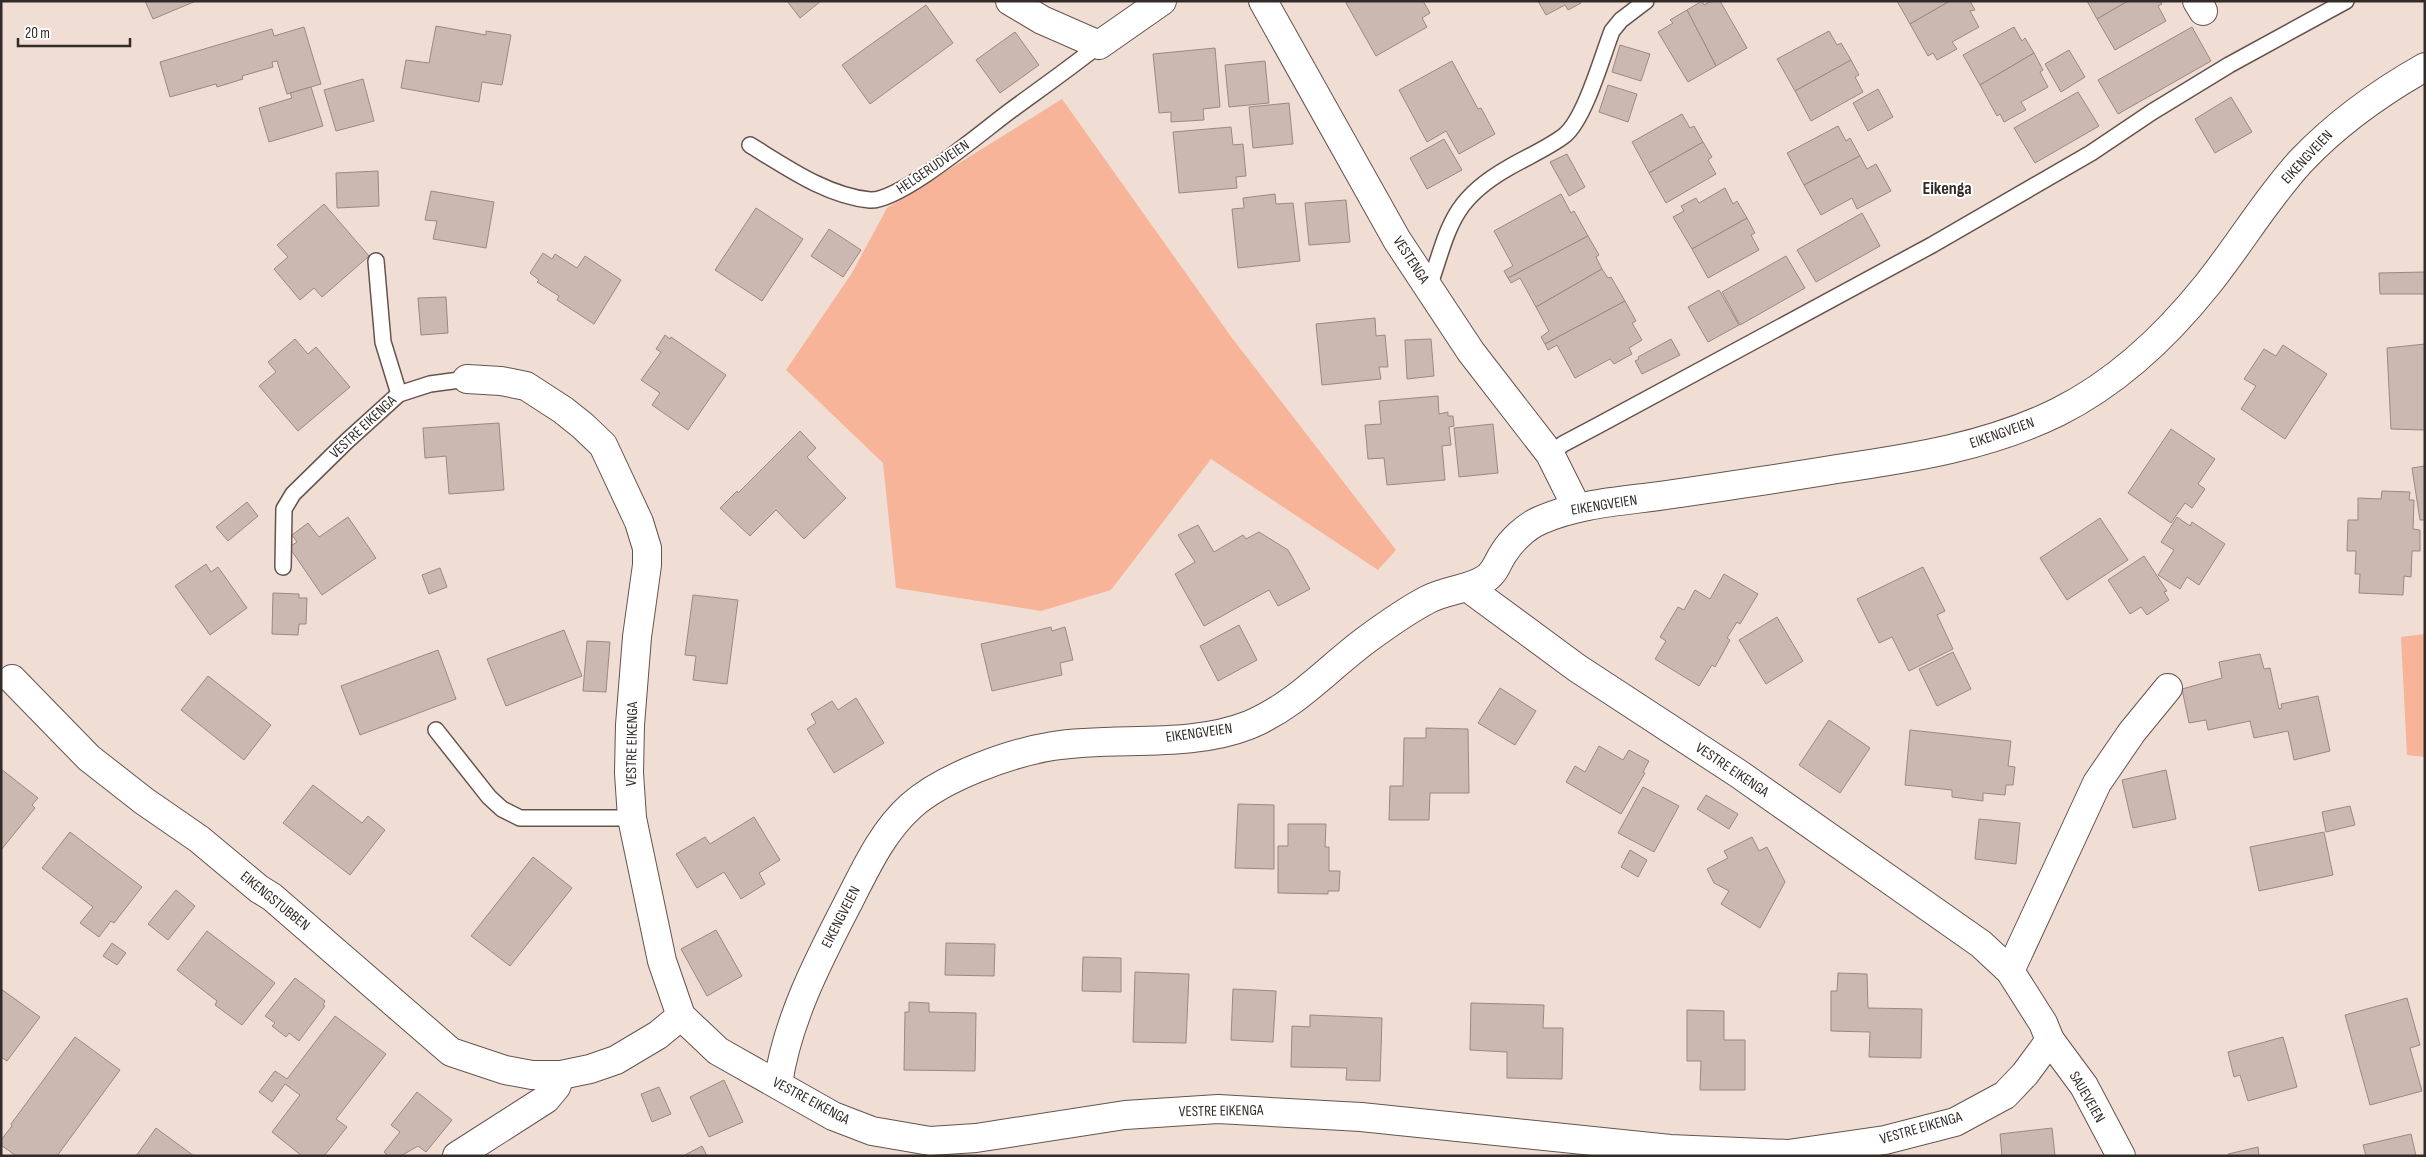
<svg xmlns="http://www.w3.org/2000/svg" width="2426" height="1157" viewBox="0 0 2426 1157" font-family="'Sofia Sans Condensed',sans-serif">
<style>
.green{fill:#f7b498}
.building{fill:#cbb8b0;stroke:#9b8982}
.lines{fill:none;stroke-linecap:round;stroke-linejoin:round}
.lane-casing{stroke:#65544d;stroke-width:18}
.street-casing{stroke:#65544d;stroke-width:30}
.lane{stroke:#fff;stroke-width:15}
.street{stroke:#fff;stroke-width:28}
.labels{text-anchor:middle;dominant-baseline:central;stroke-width:4;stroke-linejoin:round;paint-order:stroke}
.street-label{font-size:15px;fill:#322b27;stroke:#fff}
.quarter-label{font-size:18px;font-weight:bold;fill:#322b27;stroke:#fff}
</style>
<rect width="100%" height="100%" fill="#f0ddd4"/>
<g class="green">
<path d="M 1062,99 L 1232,338 L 1396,550 L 1378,570 L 1211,459 L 1111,590 L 1041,611 L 896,588 L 883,463 L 786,370 L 852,273 L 887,208 Z"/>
<path d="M 2425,634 L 2425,757 L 2407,755 L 2401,637 Z"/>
</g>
<g class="building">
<path d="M 145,1 L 196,1 L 153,19 Z"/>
<path d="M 787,1 L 821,1 L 800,18 Z"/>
<path d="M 1350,1 L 1423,1 L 1430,13 L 1422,18 L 1427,27 L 1376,56 L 1346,3 Z"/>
<path d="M 1538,1 L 1580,1 L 1581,3 L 1568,10 L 1565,5 L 1546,15 Z"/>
<path d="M 1702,1 L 1704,5 L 1711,1 L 1720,1 L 1747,48 L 1716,66 L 1687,10 Z"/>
<path d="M 1897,1 L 1950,1 L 1910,24 Z"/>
<path d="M 1950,1 L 1970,1 L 1975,10 L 1970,11 L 1979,27 L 1952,42 L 1957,49 L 1937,60 L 1933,53 L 1928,56 L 1910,24 Z"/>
<path d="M 2087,1 L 2128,1 L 2097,19 Z"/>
<path d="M 2128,1 L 2160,1 L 2162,4 L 2158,6 L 2166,21 L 2115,50 L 2097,19 Z"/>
<path d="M 926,5 L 953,43 L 870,104 L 842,65 Z"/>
<path d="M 1687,10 L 1716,66 L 1688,82 L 1658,32 L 1673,23 L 1670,20 Z"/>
<path d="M 436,26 L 486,35 L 486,31 L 511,35 L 502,85 L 482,82 L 479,102 L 401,88 L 406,60 L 429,63 Z"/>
<path d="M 304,27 L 321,84 L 287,94 L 277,61 L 272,62 L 273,67 L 242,76 L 243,79 L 217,87 L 216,84 L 170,97 L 160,62 L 272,29 L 274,36 Z"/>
<path d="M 2014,27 L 2022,41 L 2025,38 L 2034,53 L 1980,85 L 1963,55 Z"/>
<path d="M 2192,27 L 2211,61 L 2118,114 L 2098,80 Z"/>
<path d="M 1829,31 L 1837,45 L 1841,43 L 1851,60 L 1795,91 L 1777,59 Z"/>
<path d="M 1015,32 L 1039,65 L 1000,93 L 976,60 Z"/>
<path d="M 1620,45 L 1650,54 L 1641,81 L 1612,72 Z"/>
<path d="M 1215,48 L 1220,107 L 1203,109 L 1204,120 L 1171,122 L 1171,112 L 1159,113 L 1153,54 Z"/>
<path d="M 2069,50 L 2085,77 L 2061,92 L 2045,64 Z"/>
<path d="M 2034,53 L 2043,70 L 2040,72 L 2048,87 L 2021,102 L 2026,110 L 2004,122 L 2000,114 L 1997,116 L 1980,85 Z"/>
<path d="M 1851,60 L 1859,75 L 1855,77 L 1863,92 L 1811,121 L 1795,91 Z"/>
<path d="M 1265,61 L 1269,103 L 1229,107 L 1225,65 Z"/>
<path d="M 1452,61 L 1478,109 L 1481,108 L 1495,134 L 1459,154 L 1446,131 L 1427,142 L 1399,90 Z"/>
<path d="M 363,79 L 374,121 L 336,131 L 324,90 Z"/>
<path d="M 1608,85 L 1637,94 L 1628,122 L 1599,112 Z"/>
<path d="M 311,87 L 323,126 L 269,142 L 259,108 L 292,98 L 290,93 Z"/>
<path d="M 1878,89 L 1893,117 L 1868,131 L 1853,103 Z"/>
<path d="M 2078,92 L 2099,126 L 2035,163 L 2014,128 Z"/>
<path d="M 2231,97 L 2252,132 L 2215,153 L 2195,119 Z"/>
<path d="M 1289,103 L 1293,144 L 1253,148 L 1249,107 Z"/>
<path d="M 1682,114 L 1690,128 L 1694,126 L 1703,142 L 1649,173 L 1632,142 Z"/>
<path d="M 1838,126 L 1846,141 L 1850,138 L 1860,156 L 1804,185 L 1787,153 Z"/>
<path d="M 1231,127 L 1233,145 L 1243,144 L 1246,176 L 1236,177 L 1237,188 L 1179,193 L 1173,132 Z"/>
<path d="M 1444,139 L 1462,170 L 1427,189 L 1410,158 Z"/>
<path d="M 1703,142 L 1712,157 L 1708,160 L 1716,174 L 1666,203 L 1649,173 Z"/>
<path d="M 1567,154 L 1585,187 L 1569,196 L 1550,162 Z"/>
<path d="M 1860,156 L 1867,169 L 1876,164 L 1891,191 L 1857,209 L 1852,198 L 1821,215 L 1804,185 Z"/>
<path d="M 378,171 L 379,206 L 337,208 L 336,173 Z"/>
<path d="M 1725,188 L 1733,204 L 1737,201 L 1747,218 L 1692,249 L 1673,217 L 1684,211 L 1681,206 L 1696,198 L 1699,203 Z"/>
<path d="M 431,191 L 494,202 L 486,248 L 433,239 L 437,221 L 425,220 Z"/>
<path d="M 1275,194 L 1276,204 L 1293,203 L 1300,261 L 1238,268 L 1232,209 L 1244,208 L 1243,198 Z"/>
<path d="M 1561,194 L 1571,213 L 1574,211 L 1588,236 L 1508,278 L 1504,271 L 1513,266 L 1494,231 Z"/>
<path d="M 1346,200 L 1350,242 L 1309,245 L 1305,203 Z"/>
<path d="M 324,204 L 369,256 L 322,297 L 314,288 L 300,300 L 274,269 L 288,257 L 277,245 Z"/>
<path d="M 756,208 L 803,239 L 762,301 L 715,270 Z"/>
<path d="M 1862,213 L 1880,246 L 1816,282 L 1797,250 Z"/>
<path d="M 1747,218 L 1755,233 L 1751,235 L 1759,250 L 1708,278 L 1692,249 Z"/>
<path d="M 829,229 L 861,250 L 843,277 L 811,256 Z"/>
<path d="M 1588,236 L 1599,255 L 1596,257 L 1602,269 L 1536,307 L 1520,278 L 1511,283 L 1508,278 Z"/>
<path d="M 543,253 L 552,259 L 555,254 L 577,268 L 585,256 L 621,280 L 594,324 L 557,300 L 559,296 L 537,282 L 539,280 L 530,273 Z"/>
<path d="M 1786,256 L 1805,288 L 1740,325 L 1722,292 Z"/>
<path d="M 1602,269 L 1608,278 L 1611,277 L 1625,301 L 1545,344 L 1541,337 L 1549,331 L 1536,307 Z"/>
<path d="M 2425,272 L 2425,294 L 2380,294 L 2379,273 Z"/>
<path d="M 1719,290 L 1739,325 L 1708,342 L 1688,307 Z"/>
<path d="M 446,297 L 448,333 L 421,335 L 418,298 Z"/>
<path d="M 1625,301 L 1636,321 L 1632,323 L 1642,340 L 1629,348 L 1632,354 L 1614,364 L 1610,359 L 1575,378 L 1557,345 L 1548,350 L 1545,344 Z"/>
<path d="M 1375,318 L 1376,336 L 1385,335 L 1388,367 L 1379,367 L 1381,379 L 1322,385 L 1316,324 Z"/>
<path d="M 665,335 L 670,339 L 671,337 L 726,375 L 688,430 L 652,405 L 660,393 L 641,380 L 661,352 L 656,349 Z"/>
<path d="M 295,339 L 308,354 L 316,347 L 350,387 L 298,431 L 259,386 L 276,372 L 268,362 Z"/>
<path d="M 1431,339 L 1434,376 L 1407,379 L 1405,340 Z"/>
<path d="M 1671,339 L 1680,355 L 1642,374 L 1635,361 L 1639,359 L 1638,357 Z"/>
<path d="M 2425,344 L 2425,430 L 2391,429 L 2387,348 Z"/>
<path d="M 2283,345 L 2327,374 L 2285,439 L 2241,409 L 2256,386 L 2244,379 L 2264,349 L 2276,356 Z"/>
<path d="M 1438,396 L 1439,414 L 1448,412 L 1448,416 L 1453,416 L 1454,426 L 1449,427 L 1451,445 L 1442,446 L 1445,480 L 1387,485 L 1384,458 L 1368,459 L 1365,425 L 1381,424 L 1379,401 Z"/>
<path d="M 499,423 L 504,490 L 449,494 L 446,456 L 425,458 L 423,428 Z"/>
<path d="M 1493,424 L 1498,473 L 1459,477 L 1454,428 Z"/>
<path d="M 2171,429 L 2215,459 L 2198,484 L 2205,489 L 2192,508 L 2185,503 L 2171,523 L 2128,493 Z"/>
<path d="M 800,431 L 816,448 L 807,457 L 846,498 L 804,539 L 776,510 L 750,536 L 720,508 L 737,491 L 738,493 Z"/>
<path d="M 2425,466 L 2425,520 L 2420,520 L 2412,468 Z"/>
<path d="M 2382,491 L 2410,492 L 2409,500 L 2414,500 L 2413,529 L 2420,530 L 2420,551 L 2412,551 L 2411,577 L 2404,576 L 2403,595 L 2359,593 L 2360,574 L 2355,574 L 2356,551 L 2347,551 L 2348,520 L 2358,520 L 2358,498 L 2381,499 Z"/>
<path d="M 247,502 L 258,516 L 228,541 L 216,527 Z"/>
<path d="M 348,517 L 376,558 L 322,595 L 289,547 L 297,542 L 292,535 L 308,523 L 319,537 Z"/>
<path d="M 2177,517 L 2190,526 L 2192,522 L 2225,544 L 2199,585 L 2187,577 L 2180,589 L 2158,575 L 2174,550 L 2161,542 Z"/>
<path d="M 2100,518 L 2128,560 L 2067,600 L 2040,558 Z"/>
<path d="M 1198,525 L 1214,552 L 1243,535 L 1246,539 L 1259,532 L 1288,550 L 1310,589 L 1278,606 L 1269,590 L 1204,626 L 1175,574 L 1195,562 L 1178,535 Z"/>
<path d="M 2144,556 L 2167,591 L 2164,592 L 2169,600 L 2147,615 L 2141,607 L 2130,614 L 2108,580 Z"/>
<path d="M 206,564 L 211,572 L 218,567 L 247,608 L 210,635 L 175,586 Z"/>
<path d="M 1923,567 L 1945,611 L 1937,615 L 1953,649 L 1909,671 L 1892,637 L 1879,643 L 1857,599 Z"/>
<path d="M 440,568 L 447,587 L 429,594 L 422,575 Z"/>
<path d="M 1724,574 L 1758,594 L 1740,624 L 1737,622 L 1727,638 L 1730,640 L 1715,667 L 1712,665 L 1699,686 L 1655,659 L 1666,641 L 1660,637 L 1678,607 L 1684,610 L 1695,590 L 1710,599 Z"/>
<path d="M 273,593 L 299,594 L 299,598 L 307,598 L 306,624 L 299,624 L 298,635 L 272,634 Z"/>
<path d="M 693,595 L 738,600 L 727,684 L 693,680 L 696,656 L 685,655 Z"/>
<path d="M 1777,617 L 1803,661 L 1766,684 L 1739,640 Z"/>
<path d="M 1239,625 L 1257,660 L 1218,681 L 1200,646 Z"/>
<path d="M 1051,627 L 1052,631 L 1065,627 L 1073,660 L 1060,663 L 1062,675 L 992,691 L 981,644 Z"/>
<path d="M 564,630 L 582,676 L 506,706 L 487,659 Z"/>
<path d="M 587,641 L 610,642 L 606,692 L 583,691 Z"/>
<path d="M 438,650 L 456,699 L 360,735 L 341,686 Z"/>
<path d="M 1953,652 L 1971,689 L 1937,706 L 1919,669 Z"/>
<path d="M 2260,654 L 2264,669 L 2270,668 L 2279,709 L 2282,708 L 2281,704 L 2318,696 L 2330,751 L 2294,760 L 2288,731 L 2254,738 L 2250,721 L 2208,730 L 2206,720 L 2189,723 L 2182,689 L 2222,678 L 2219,662 Z"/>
<path d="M 208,676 L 271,725 L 244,760 L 181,710 Z"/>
<path d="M 1500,688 L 1536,711 L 1515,745 L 1478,723 Z"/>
<path d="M 856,698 L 884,743 L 834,773 L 807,729 L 816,723 L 811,714 L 832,701 L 838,710 Z"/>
<path d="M 1829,720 L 1870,748 L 1840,793 L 1799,765 Z"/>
<path d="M 1426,728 L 1468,729 L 1469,793 L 1430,793 L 1429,820 L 1389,820 L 1390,786 L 1403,786 L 1404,738 L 1426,738 Z"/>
<path d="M 1910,730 L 2011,741 L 2008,766 L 2015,767 L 2013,785 L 2006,785 L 2005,795 L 1983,793 L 1983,801 L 1952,797 L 1952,790 L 1905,785 Z"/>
<path d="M 1599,746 L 1623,760 L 1629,750 L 1649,761 L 1643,772 L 1645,773 L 1621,814 L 1566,782 L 1575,766 L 1585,772 Z"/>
<path d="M 1,769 L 38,798 L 32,805 L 35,808 L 1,850 Z"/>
<path d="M 2166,770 L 2176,819 L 2133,828 L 2122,780 Z"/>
<path d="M 313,785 L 362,823 L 368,816 L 385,830 L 350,875 L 283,823 Z"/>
<path d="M 1643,787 L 1679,806 L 1654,852 L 1618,833 Z"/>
<path d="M 1706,795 L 1738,814 L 1729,829 L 1697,809 Z"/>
<path d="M 1238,804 L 1274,805 L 1274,869 L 1235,868 Z"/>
<path d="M 2350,806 L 2355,825 L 2326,832 L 2322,812 Z"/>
<path d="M 754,817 L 780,860 L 759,873 L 765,884 L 741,899 L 724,872 L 697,888 L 676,854 L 705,837 L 710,844 Z"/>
<path d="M 1979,819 L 2020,823 L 2016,864 L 1975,859 Z"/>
<path d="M 1288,824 L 1326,824 L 1325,847 L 1329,847 L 1329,871 L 1340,871 L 1339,891 L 1328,891 L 1328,894 L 1278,893 L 1278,846 L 1288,846 Z"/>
<path d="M 70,832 L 142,887 L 114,923 L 111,921 L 99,937 L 80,923 L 93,907 L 42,868 Z"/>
<path d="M 2324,832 L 2333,875 L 2259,891 L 2250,847 Z"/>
<path d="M 1752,837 L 1759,851 L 1767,847 L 1785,882 L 1760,928 L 1721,904 L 1729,891 L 1714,883 L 1707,869 L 1728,858 L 1724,851 Z"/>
<path d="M 1630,850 L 1647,860 L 1638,877 L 1621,867 Z"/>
<path d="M 533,857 L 572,888 L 510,966 L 471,936 Z"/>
<path d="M 176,890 L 195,906 L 168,940 L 148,924 Z"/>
<path d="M 716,930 L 742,976 L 707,996 L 681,949 Z"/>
<path d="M 207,931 L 275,983 L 242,1025 L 215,1005 L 217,1001 L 177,970 Z"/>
<path d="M 112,943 L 126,953 L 117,965 L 103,956 Z"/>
<path d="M 946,943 L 995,944 L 994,976 L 945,975 Z"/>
<path d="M 1083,957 L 1121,958 L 1121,992 L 1082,991 Z"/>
<path d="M 1135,972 L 1189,974 L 1186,1043 L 1133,1042 Z"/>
<path d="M 1838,973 L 1867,974 L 1868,1008 L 1922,1009 L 1921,1058 L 1869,1057 L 1870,1032 L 1831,1031 L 1831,991 L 1837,991 Z"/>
<path d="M 295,978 L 325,1001 L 323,1005 L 325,1006 L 299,1041 L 289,1033 L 286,1037 L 272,1026 L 275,1023 L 265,1016 Z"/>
<path d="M 1,989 L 40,1017 L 7,1061 L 1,1057 Z"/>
<path d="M 1233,989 L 1276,991 L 1273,1042 L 1231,1040 Z"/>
<path d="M 2407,998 L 2420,1045 L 2410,1048 L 2422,1091 L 2370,1105 L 2345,1015 Z"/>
<path d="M 909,1002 L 929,1003 L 929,1012 L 976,1013 L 975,1071 L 904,1070 L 905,1012 L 909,1012 Z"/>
<path d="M 1471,1003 L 1544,1005 L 1543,1028 L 1563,1028 L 1562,1079 L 1507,1078 L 1507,1052 L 1470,1050 Z"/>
<path d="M 1687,1010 L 1724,1011 L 1724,1040 L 1745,1040 L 1745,1090 L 1700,1090 L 1701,1061 L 1687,1061 Z"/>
<path d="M 1310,1015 L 1382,1018 L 1380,1081 L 1346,1080 L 1347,1068 L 1291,1067 L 1292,1026 L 1310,1027 Z"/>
<path d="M 335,1016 L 386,1054 L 336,1119 L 347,1127 L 324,1156 L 302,1156 L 272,1132 L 300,1095 L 285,1084 L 272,1102 L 259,1092 L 275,1071 L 287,1079 Z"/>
<path d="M 75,1037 L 120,1070 L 57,1156 L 16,1156 L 1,1145 L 1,1140 L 12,1126 L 11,1124 Z"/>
<path d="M 2283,1037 L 2297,1087 L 2248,1101 L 2240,1075 L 2234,1077 L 2228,1052 Z"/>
<path d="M 724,1080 L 743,1122 L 709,1137 L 690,1097 Z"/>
<path d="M 659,1087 L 671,1114 L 652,1122 L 641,1094 Z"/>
<path d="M 417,1092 L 452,1120 L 426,1152 L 418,1146 L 401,1156 L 388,1156 L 384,1152 L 400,1132 L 391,1125 Z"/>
<path d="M 156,1128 L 194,1156 L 136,1156 Z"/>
<path d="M 2052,1128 L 2055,1156 L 2002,1156 L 2000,1134 Z"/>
<path d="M 2411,1134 L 2416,1156 L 2366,1156 L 2363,1145 Z"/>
<path d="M 702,1146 L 707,1156 L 683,1156 Z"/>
<path d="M 2258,1147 L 2259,1156 L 2229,1156 L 2228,1154 Z"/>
</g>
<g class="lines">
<g class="lane-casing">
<g id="lane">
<path d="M 750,145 C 786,167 827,196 870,200 C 900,202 984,130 1010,111 C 1040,89 1070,68 1099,45"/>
<path d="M 376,261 L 383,342 L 399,394"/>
<path d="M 1429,287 C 1449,229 1450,201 1508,168 C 1525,158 1550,147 1565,135 C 1585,118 1602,57 1612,31 L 1621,20 L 1646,1"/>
<path d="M 1550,454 L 1563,444 L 1597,426 L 1932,245 L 2091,153 L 2152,112 L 2229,65 L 2346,1"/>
<path d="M 283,567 L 284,509 L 293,494 L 347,441 L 399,394 L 430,384 L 467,379"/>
<path d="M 436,730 L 489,797 L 502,809 L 520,818 L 632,818"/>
</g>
</g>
<g class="street-casing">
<g id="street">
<path d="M 1010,1 L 1042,20 L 1099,45 L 1162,1"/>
<path d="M 1263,1 L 1397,240 L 1471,352 L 1550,454 L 1577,508"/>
<path d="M 2197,1 L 2203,11"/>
<path d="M 467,379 L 501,381 L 526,386 L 563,410 L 583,426 L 603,445 L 639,522 L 647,548 L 647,565 L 637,637 L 630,725 L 629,773 L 632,818 L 662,961 L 681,1016 L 718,1051 L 833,1116 L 872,1131 L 930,1141 L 976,1138 L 1125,1115 L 1218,1109 L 1361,1117 L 1670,1149 L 1788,1154 L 1885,1140 L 1955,1122 L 2005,1095 L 2025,1074 L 2050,1040 L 2043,1023 L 2010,971 L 1981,944 L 1739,774 L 1577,668 L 1467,587"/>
<path d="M 12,679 L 89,758 L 144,801 L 199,839 L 259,889 L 272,897 L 451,1052 L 505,1070 L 532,1075 L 561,1075 L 590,1069 L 616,1060 L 658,1035 L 681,1016"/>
<path d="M 2010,971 L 2097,783 L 2132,732 L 2168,688"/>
<path d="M 2050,1040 L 2084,1086 L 2121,1156"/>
<path d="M 778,1084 C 787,1020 819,959 849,901 C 866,868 882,832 911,806 C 943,777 1010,753 1053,746 C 1117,736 1188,749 1249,725 C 1295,706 1327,669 1366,640 C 1385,626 1406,611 1427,600 C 1445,590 1468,590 1485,579 C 1495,573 1497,563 1503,554 C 1511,541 1526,526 1541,520 C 1581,502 1629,501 1673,494 C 1728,486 1783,478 1837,469 C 1913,458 1989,446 2058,412 C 2116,383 2167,335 2207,285 C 2240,244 2266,199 2301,161 C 2338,122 2379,93 2425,67"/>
<path d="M 457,1156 L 546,1099 L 556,1087 L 561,1075"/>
</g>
</g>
<use href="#lane" class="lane"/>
<use href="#street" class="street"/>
</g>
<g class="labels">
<g class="street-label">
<text transform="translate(2307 157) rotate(-47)">EIKENGVEIEN</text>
<text transform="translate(933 167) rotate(-34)">HELGERUDVEIEN</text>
<text transform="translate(1411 260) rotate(57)">VESTENGA</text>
<text transform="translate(363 427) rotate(-43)">VESTRE EIKENGA</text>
<text transform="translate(2002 433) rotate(-19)">EIKENGVEIEN</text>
<text transform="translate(1604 505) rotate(-9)">EIKENGVEIEN</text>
<text transform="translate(1199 733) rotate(-8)">EIKENGVEIEN</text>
<text transform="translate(632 744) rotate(-89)">VESTRE EIKENGA</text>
<text transform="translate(1732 770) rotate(34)">VESTRE EIKENGA</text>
<text transform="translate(275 901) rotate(39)">EIKENGSTUBBEN</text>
<text transform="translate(841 917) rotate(-63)">EIKENGVEIEN</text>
<text transform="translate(2087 1097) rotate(60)">SAUEVEIEN</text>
<text transform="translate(811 1101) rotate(28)">VESTRE EIKENGA</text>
<text transform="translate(1221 1111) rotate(-1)">VESTRE EIKENGA</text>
<text transform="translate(1921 1128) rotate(-16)">VESTRE EIKENGA</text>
</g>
<g class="quarter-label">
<text x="1947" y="188">Eikenga</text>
</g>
</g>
<rect width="2426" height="1157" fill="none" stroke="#322b27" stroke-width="5"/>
<path d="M18 38v8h112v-8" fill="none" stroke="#322b27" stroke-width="2.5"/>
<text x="25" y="38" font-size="15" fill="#322b27" stroke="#ffffff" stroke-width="4" paint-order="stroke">20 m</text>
</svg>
